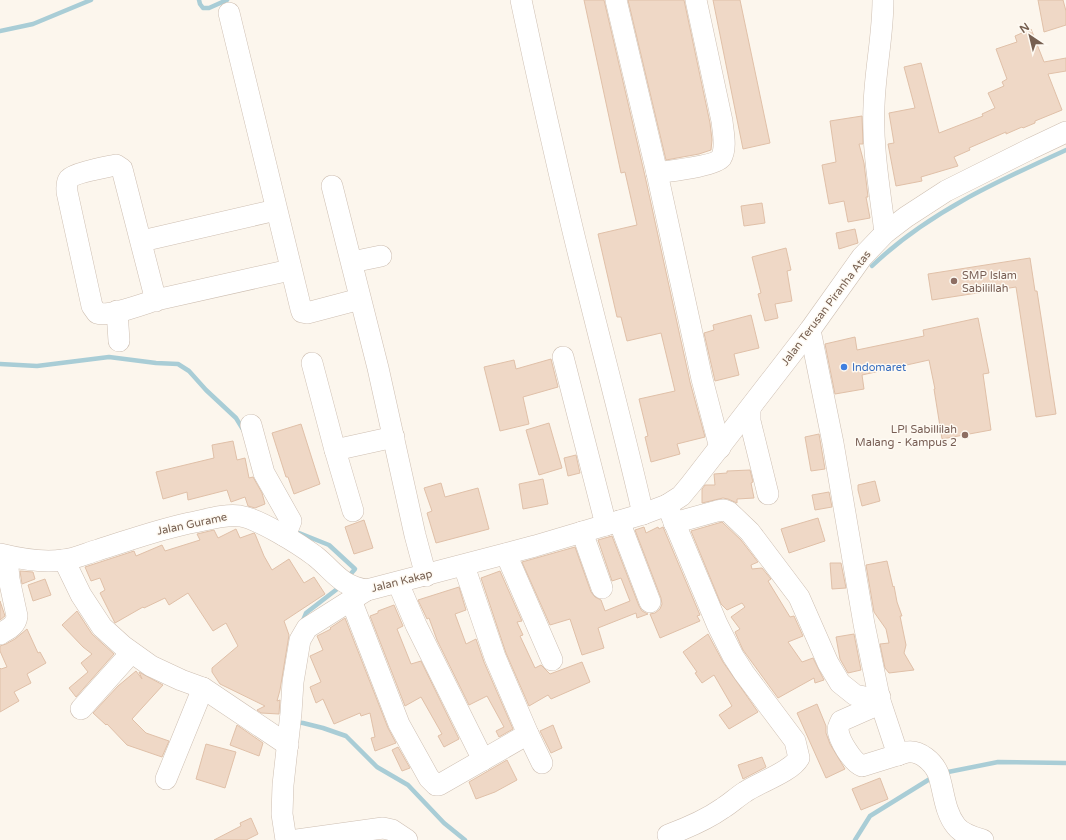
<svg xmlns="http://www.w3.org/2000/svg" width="1066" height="840" viewBox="0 0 1066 840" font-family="'Varela Round',sans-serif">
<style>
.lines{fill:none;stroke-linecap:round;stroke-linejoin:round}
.stream{stroke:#a9cdd6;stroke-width:4.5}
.building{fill:#efd8c6;stroke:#e0c0a8}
.minor-casing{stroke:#cebfb2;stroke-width:22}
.minor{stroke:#fff;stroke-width:21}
.education-dot{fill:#8d6e63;stroke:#fefaf3;stroke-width:1.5}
.shop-dot{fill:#3f7fe0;stroke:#fefaf3;stroke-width:1.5}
.labels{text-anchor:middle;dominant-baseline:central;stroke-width:3;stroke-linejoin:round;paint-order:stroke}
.education-label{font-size:11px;fill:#785e54;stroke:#fefaf3;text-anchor:start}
.street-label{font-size:11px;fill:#765f50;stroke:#fefaf3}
.shop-label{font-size:11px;fill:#366cbe;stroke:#fefaf3;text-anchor:start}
</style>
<rect width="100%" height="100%" fill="#fcf6ed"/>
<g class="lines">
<g class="stream">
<path d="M 199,0 L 200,4 L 203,8 L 209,8 L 227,0"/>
<path d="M 0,31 L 33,24 L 91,0"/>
<path d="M 872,266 C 927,213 998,181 1066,150"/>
<path d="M 0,364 L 37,366 L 109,357 L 156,363 L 178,364 L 189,371 L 206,390 L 236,418 L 244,431"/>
<path d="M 299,533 L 329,545 L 355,569 L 348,577"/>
<path d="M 302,623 L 306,613 L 341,586"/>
<path d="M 294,722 L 303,723 L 323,728 L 346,736 L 377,767 L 408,785 L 444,823 L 465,840"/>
<path d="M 943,773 L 998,762 L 1066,763"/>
<path d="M 855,840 L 870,816 L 933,777"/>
</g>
</g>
<g class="building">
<path d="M 584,0 L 604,0 L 645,176 L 690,382 L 705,437 L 677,444 L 680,454 L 651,462 L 645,437 L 648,436 L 639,399 L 675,391 L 661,333 L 627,341 L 621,317 L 617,317 L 598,234 L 637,225 L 625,172 L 621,173 Z"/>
<path d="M 628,0 L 684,0 L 710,123 L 712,140 L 711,150 L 699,154 L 666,160 Z"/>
<path d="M 713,0 L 740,0 L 770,143 L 743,149 Z"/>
<path d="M 1038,0 L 1063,0 L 1066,11 L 1066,25 L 1044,32 Z"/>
<path d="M 1031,29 L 1044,62 L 1066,58 L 1066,71 L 1048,74 L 1062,110 L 1035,121 L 1035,123 L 1023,128 L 1022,127 L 1006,134 L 1006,132 L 969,148 L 970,150 L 954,157 L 958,166 L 921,177 L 922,181 L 896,186 L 888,144 L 894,143 L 889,113 L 915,108 L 904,67 L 921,63 L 939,133 L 983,116 L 982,114 L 995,108 L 988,93 L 1004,86 L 1002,82 L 1007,79 L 996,49 L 1017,42 L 1015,36 Z"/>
<path d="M 862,116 L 863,144 L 859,144 L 864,163 L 868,197 L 866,197 L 870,218 L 848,222 L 844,201 L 829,204 L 822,165 L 836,162 L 830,121 Z"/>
<path d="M 762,203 L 765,223 L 744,226 L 741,206 Z"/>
<path d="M 855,229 L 858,243 L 839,249 L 836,233 Z"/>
<path d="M 786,248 L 791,270 L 787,271 L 792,301 L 775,304 L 778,318 L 765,321 L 758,294 L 761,293 L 752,257 Z"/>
<path d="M 1030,258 L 1035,291 L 1037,291 L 1056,414 L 1036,417 L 1016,287 L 932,300 L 928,274 Z"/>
<path d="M 751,315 L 759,348 L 734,354 L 739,375 L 715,381 L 704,333 L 714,330 L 713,325 Z"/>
<path d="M 978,318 L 989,373 L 983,374 L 991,430 L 942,439 L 934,389 L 935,389 L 929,360 L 862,375 L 864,389 L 835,394 L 825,344 L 855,337 L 857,350 L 924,336 L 923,330 Z"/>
<path d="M 551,359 L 558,387 L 523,397 L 529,424 L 500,431 L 484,367 L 514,360 L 516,369 Z"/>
<path d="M 549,423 L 562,468 L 539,475 L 526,430 Z"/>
<path d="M 301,424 L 320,484 L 294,494 L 288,477 L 286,477 L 272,433 Z"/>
<path d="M 819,434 L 825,469 L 811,471 L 805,437 Z"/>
<path d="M 233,441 L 237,460 L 245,458 L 249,478 L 253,477 L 262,493 L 265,504 L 255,508 L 248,506 L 245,497 L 231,502 L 227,490 L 188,500 L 187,492 L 163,499 L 156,472 L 214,458 L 212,445 Z"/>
<path d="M 576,455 L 580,473 L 568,476 L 564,458 Z"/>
<path d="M 750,470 L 753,482 L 751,483 L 754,498 L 737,499 L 737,503 L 728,499 L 723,498 L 702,503 L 702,489 L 705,485 L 715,485 L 714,474 L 727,473 L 727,471 Z"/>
<path d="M 543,479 L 548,504 L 523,509 L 519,484 Z"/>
<path d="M 875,481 L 880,501 L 862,506 L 858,490 L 858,485 Z"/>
<path d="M 441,483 L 445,497 L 478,488 L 489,529 L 436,543 L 427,513 L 432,511 L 424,488 Z"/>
<path d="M 829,492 L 832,507 L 815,510 L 812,495 Z"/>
<path d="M 818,518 L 825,541 L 789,553 L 781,529 Z"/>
<path d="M 364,520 L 373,548 L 354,554 L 345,527 Z"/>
<path d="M 722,522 L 741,540 L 758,562 L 751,565 L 752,569 L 762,568 L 771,579 L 768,581 L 790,617 L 794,616 L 803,636 L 788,642 L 802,662 L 813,658 L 824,680 L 815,683 L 814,678 L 778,698 L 743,650 L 735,632 L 740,629 L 731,617 L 745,607 L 742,603 L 727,610 L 721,604 L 691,531 Z"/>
<path d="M 644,527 L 646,533 L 658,527 L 659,529 L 663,527 L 700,615 L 697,616 L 700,621 L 660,638 L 650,614 L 655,613 L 660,609 L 662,604 L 661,598 L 635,530 Z"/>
<path d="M 236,529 L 240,538 L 254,533 L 255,534 L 264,556 L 272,570 L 289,559 L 304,583 L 314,577 L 325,594 L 284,621 L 289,635 L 280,690 L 277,701 L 280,700 L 279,714 L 261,713 L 257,710 L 265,706 L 220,684 L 212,672 L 212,668 L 238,646 L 226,623 L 213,631 L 188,593 L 169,605 L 165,598 L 144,608 L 143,607 L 115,623 L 100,593 L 105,590 L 100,578 L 91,581 L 85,567 L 134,551 L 136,556 L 162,545 L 165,551 L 200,540 L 197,534 L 214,530 L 218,538 Z"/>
<path d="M 612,536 L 639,606 L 642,611 L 648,614 L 637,618 L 636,613 L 598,628 L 604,648 L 582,655 L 570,619 L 550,625 L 522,562 L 575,547 L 591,592 L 595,597 L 601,600 L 605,611 L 630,601 L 621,578 L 612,581 L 598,540 Z"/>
<path d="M 887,561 L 893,587 L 894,586 L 897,602 L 902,616 L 900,616 L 906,645 L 904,653 L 914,670 L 889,673 L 885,668 L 880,644 L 889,643 L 886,629 L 874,612 L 866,565 Z"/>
<path d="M 830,563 L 841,563 L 846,588 L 832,589 Z"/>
<path d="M 20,571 L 33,572 L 35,579 L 22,584 Z"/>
<path d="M 500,571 L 522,621 L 517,622 L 523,635 L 520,636 L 535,668 L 541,665 L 550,674 L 582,662 L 590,682 L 551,699 L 548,695 L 529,706 L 506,653 L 481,578 Z"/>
<path d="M 45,579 L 51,595 L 33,601 L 28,585 Z"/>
<path d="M 459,587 L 466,610 L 455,614 L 466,644 L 476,639 L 484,662 L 513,729 L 499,737 L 496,731 L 504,727 L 487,696 L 469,705 L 437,640 L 429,618 L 427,619 L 418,600 Z"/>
<path d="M 0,601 L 5,616 L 0,620 Z"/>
<path d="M 394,605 L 403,626 L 397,629 L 411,664 L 421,661 L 459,739 L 444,747 L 438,736 L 442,734 L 421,697 L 405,706 L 370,616 L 378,613 L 378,611 Z"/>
<path d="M 77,611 L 92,634 L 114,654 L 76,697 L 69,688 L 88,672 L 81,663 L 92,654 L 83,647 L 62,625 Z"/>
<path d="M 345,618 L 388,728 L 396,743 L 375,751 L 371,738 L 375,737 L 370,713 L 361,716 L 360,713 L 334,724 L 323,699 L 316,703 L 310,687 L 321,682 L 310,656 L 323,650 L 317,636 L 331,629 L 330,628 Z"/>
<path d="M 27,629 L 38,653 L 40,652 L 46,663 L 27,674 L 31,683 L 14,692 L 19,701 L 0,712 L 0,668 L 1,669 L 7,667 L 0,651 L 0,646 L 6,644 L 15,639 Z"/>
<path d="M 708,634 L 723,662 L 758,712 L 729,729 L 719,715 L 732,706 L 714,675 L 702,683 L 695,673 L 697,672 L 683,652 Z"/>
<path d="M 854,634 L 861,670 L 848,673 L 840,659 L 836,637 Z"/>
<path d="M 136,671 L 142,679 L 139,672 L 163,685 L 132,719 L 146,733 L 169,741 L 162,757 L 127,745 L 107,724 L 106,725 L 93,713 L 118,686 Z"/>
<path d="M 817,704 L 826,726 L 826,733 L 830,744 L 845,769 L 826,778 L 797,713 Z"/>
<path d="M 237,725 L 263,743 L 259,756 L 230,745 Z"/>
<path d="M 553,725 L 562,748 L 551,753 L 540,731 Z"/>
<path d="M 206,744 L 236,752 L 225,788 L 196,779 Z"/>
<path d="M 398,747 L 410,768 L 402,771 L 392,750 Z"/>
<path d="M 762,757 L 766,767 L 743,779 L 738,765 Z"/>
<path d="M 507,760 L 517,780 L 495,792 L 476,799 L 469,782 Z"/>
<path d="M 880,778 L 888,799 L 861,810 L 852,789 Z"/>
<path d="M 251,818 L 258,834 L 246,840 L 214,840 L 241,826 L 240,823 Z"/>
</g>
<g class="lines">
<g class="minor-casing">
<g id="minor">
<path d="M 521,0 C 537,76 554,152 572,227 C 595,323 621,418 643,514"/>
<path d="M 616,0 L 657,173 L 702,379 L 720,448"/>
<path d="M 883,0 C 883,36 875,70 874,106 C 872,148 880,191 885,233"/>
<path d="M 229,13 L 301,309 L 302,312 L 307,313 L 360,299"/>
<path d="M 657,173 C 669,171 715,166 721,158 C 727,148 723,132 722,121 L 696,0"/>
<path d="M 332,186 L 378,368 L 415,535 L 426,576"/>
<path d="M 142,241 L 276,210"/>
<path d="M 352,262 L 381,256"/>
<path d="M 156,301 L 122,169 L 116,165 C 107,167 74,173 69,179 C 66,183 67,188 67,192 L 92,306 L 97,313 C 109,317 143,304 156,300 C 201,290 246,280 290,270"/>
<path d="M 117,311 L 119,341"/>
<path d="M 810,330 L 833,443 L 864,624 L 880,701 L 898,755"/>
<path d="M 563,357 L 606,525"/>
<path d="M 312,363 L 335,450 L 353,511"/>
<path d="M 750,410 L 750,421 L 768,494"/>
<path d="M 251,425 L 264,473 L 291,521 L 285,536"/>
<path d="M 335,450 L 394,437"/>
<path d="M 667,505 L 717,624 L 733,656 L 744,673 L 795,741 L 799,758 C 791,772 760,782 745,792 C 737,797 731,803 723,808 C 706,820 687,828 668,835"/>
<path d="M 619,521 L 650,602"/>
<path d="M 674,523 L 717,511 L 724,510 L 729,512 L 750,532 L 799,597 L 828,663 L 840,683 L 855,695 L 869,698 L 880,697"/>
<path d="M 582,532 L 602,588"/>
<path d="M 0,554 C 20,559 42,563 63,560 C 75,559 87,553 98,550 C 130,540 162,528 195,522 C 209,519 225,514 240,516 C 259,519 299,544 315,556 C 334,571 340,586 367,590"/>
<path d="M 506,554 L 552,660"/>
<path d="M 64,560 L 81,595 L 102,627 L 123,646 L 151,666 L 181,680 L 203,688 L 288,745"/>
<path d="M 398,583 L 416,625 L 483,760"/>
<path d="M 351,600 L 399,724 L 429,778 L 436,785 L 439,785 L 528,734 L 495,657 L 464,566"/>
<path d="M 0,634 C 8,629 16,626 17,616 L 9,579 L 7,556"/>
<path d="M 880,701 L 875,706 L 841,721 C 840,724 838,726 838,730 C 839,740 852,762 862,766 L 907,752 C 920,750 933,762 938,773 C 944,790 944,811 956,826 C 962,834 973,837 983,840"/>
<path d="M 81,709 L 131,653"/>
<path d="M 528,734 L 542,763"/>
<path d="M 166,779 L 203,688"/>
<path d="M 286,840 L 282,814 L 283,785 L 291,713 L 293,682 L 300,640 L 307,628 L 367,590 L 535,546 L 643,514 L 667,505 L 681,496 L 691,484 L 810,330 L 862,257 L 885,233 L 906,217 L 946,191 L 1030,149 L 1066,132"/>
<path d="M 297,840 L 383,828 L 392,830 L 407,840"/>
</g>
</g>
<use href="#minor" class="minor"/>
</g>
<g class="education-dot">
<circle cx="954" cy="281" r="4"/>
<circle cx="965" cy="435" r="4"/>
</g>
<circle class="shop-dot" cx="844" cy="367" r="4"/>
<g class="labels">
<g class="education-label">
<text x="962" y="275">SMP Islam<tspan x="962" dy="13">Sabilillah</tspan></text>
<text x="957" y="429" text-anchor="end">LPI Sabillilah<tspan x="957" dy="13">Malang - Kampus 2</tspan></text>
</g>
<g class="street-label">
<text transform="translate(826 308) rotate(-53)">Jalan Terusan Piranha Atas</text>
<text transform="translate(192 524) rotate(-12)">Jalan Gurame</text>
<text transform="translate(402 581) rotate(-14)">Jalan Kakap</text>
</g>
<g class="shop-label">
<text x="852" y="367">Indomaret</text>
</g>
</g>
<g transform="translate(1030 36) rotate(325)" stroke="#fefaf3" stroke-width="3" paint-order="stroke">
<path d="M0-3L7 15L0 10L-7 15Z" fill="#765f50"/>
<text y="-6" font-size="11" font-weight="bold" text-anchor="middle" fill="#765f50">N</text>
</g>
</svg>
